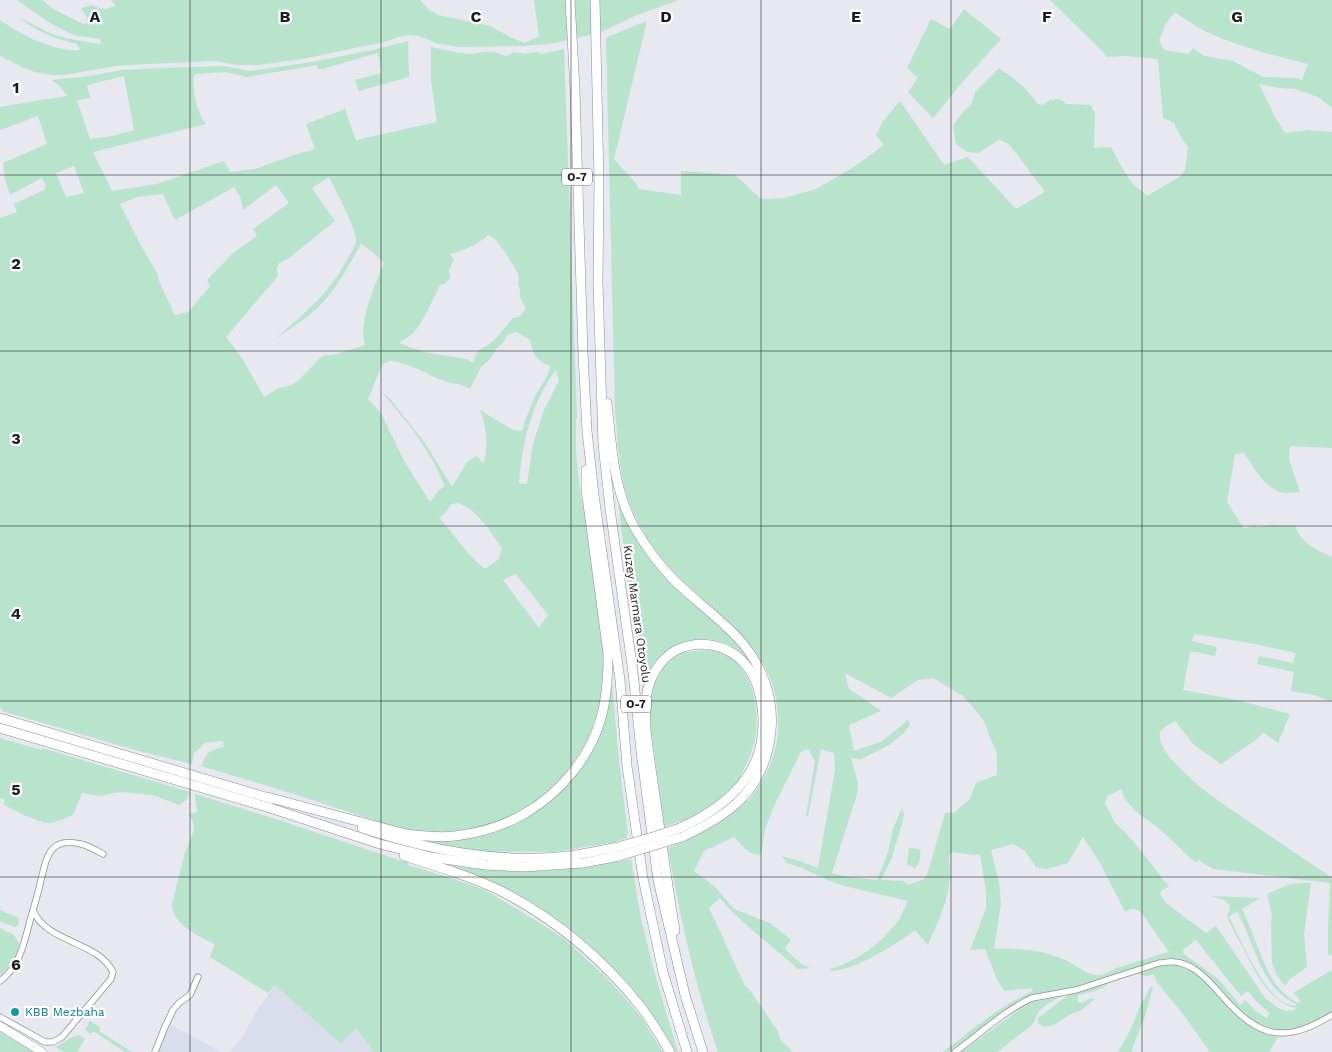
<svg xmlns="http://www.w3.org/2000/svg" width="1332" height="1052" viewBox="0 0 1332 1052" font-family="'Work Sans',sans-serif">
<style>
.built{fill:#daddec}
.green{fill:#b7e4ca;fill-rule:evenodd}
.lines{fill:none;stroke-linecap:round;stroke-linejoin:round}
.minor-casing{stroke:#8e8f96;stroke-width:7}
.major-casing{stroke:#8e8f96;stroke-width:9}
.highway-casing{stroke:#8e8f96;stroke-width:10}
.minor{stroke:#fff;stroke-width:5.5}
.major{stroke:#fff;stroke-width:8}
.highway{stroke:#fff;stroke-width:9}
.highway-bridge-casing{stroke:#8e8f96;stroke-width:10;stroke-linecap:butt}
.highway-bridge{stroke:#fff;stroke-width:9}
.grid{fill:none;stroke:#1c1c1f;stroke-width:1;stroke-opacity:0.55}
.culture-dot{fill:#0f9aa8;stroke:#fff;stroke-width:2}
.labels{text-anchor:middle;dominant-baseline:central;stroke-width:4.5;stroke-linejoin:round;paint-order:stroke}
.shield{fill:#fff;stroke:#606062;stroke-width:1}
.shield-label{font-size:11px;font-weight:bold;fill:#1c1c1f}
.street-label{font-size:12px;fill:#1c1c1f;stroke:#fff}
.culture-label{font-size:12px;fill:#0d838f;stroke:#fff;text-anchor:start}
.grid-label{font-size:16px;text-anchor:middle;font-weight:bold;fill:#1c1c1f;stroke:#fff;stroke-width:4.5;stroke-linejoin:round;paint-order:stroke}
</style>
<rect width="100%" height="100%" fill="#e7e8f0"/>
<g class="built">
<path d="M 275,985 L 341,1043 L 356,1028 L 374,1052 L 229,1052 L 242,1038 L 257,1010 Z"/>
<path d="M 169,1024 L 221,1052 L 158,1052 Z"/>
</g>
<g class="green">
<path d="M 17,0 L 42,0 L 55,10 L 85,25 L 88,19 L 81,8 L 92,5 L 99,8 L 105,9 L 116,6 L 111,0 L 420,0 L 429,10 L 438,15 L 491,26 L 510,37 L 524,43 L 539,37 L 534,0 L 679,0 L 637,15 L 603,31 L 575,39 L 548,44 L 523,46 L 459,47 L 436,43 L 419,36 L 410,35 L 402,36 L 384,42 L 302,59 L 258,65 L 238,65 L 215,61 L 147,64 L 116,66 L 64,75 L 52,75 L 35,72 L 24,68 L 0,56 L 0,20 C 21,35 54,52 80,50 L 77,44 C 56,39 36,32 19,17 C 32,24 44,31 58,36 C 72,40 87,42 101,44 L 100,39 L 73,35 L 48,22 Z"/>
<path d="M 1050,0 L 1332,0 L 1332,108 L 1318,97 L 1295,89 L 1279,88 L 1259,84 L 1275,117 L 1285,133 L 1308,130 L 1332,132 L 1332,448 L 1290,446 L 1289,459 L 1300,492 C 1295,492 1289,494 1284,493 C 1265,490 1254,467 1244,453 L 1235,454 L 1227,502 L 1244,529 L 1255,525 L 1257,527 L 1272,525 L 1290,526 L 1295,525 C 1301,544 1315,549 1332,557 L 1332,699 L 1330,701 L 1314,695 L 1291,691 L 1294,672 L 1257,664 L 1259,656 L 1293,663 L 1296,653 L 1250,643 L 1194,634 L 1192,641 L 1217,647 L 1215,656 L 1190,651 L 1183,690 L 1237,700 L 1290,714 L 1278,743 L 1263,732 L 1257,739 L 1221,764 L 1194,745 L 1175,721 C 1170,724 1162,727 1160,733 C 1155,751 1197,784 1210,795 L 1332,878 L 1332,954 L 1328,956 L 1328,930 L 1330,883 L 1213,869 L 1208,866 L 1199,860 L 1195,862 L 1155,825 L 1140,815 L 1128,803 L 1123,795 L 1122,789 L 1107,796 L 1105,803 L 1115,823 L 1126,833 L 1146,857 L 1169,887 L 1162,890 L 1160,894 L 1166,903 L 1206,933 L 1216,926 L 1265,998 L 1280,1009 L 1287,1011 L 1295,1010 L 1295,1008 C 1267,1000 1256,973 1243,948 C 1238,938 1232,928 1227,917 L 1229,912 L 1230,905 L 1224,900 L 1212,896 L 1260,898 L 1242,909 C 1247,921 1252,932 1257,945 C 1266,969 1273,989 1298,1003 L 1301,1001 L 1297,996 L 1293,993 L 1332,970 L 1332,1011 C 1303,1031 1274,1041 1244,1016 C 1232,1006 1223,993 1213,982 C 1200,968 1185,957 1166,958 L 1066,990 L 1038,994 L 1029,997 L 1002,1012 L 948,1052 L 943,1052 C 972,1030 999,1006 1033,991 L 1032,988 L 1004,991 L 996,977 L 985,949 L 970,950 L 986,908 L 986,892 L 980,854 L 974,855 L 952,852 L 949,856 C 953,893 942,912 928,945 L 915,930 C 895,945 856,970 831,971 L 830,969 C 856,962 881,944 897,922 C 902,916 904,908 908,901 L 844,886 L 825,879 L 802,868 L 787,863 L 782,856 L 800,861 L 818,868 L 835,770 L 834,753 L 821,749 L 808,817 L 806,816 L 815,761 L 809,750 L 806,749 L 801,752 L 774,806 L 765,829 L 761,855 C 748,855 743,846 734,837 L 704,851 L 694,871 L 714,886 L 734,909 L 770,923 L 791,940 L 786,946 L 785,949 L 801,964 L 810,968 L 798,969 C 772,946 743,925 720,898 L 709,908 L 745,986 L 749,989 L 777,1030 L 781,1040 L 793,1052 L 718,1052 C 695,986 680,917 668,848 C 696,837 725,823 747,800 L 748,801 C 768,775 780,750 778,717 C 775,652 730,625 687,585 C 672,571 659,556 648,539 C 619,495 619,459 615,409 L 606,40 L 607,37 L 647,21 L 614,159 L 635,182 L 639,189 L 681,195 L 681,171 L 735,175 L 761,199 L 784,198 L 816,189 L 854,167 L 884,145 L 876,135 L 883,121 L 900,101 L 944,165 L 968,157 L 1016,209 L 1045,192 L 1013,149 L 1007,143 L 999,140 L 978,153 L 967,152 L 956,144 L 953,125 L 964,111 L 972,103 L 975,92 L 999,68 C 1014,78 1027,89 1038,104 L 1043,105 L 1050,100 L 1059,99 L 1066,104 L 1090,105 L 1095,113 L 1094,148 L 1111,147 L 1122,168 L 1132,183 L 1147,196 L 1179,177 L 1185,170 L 1188,147 L 1181,138 L 1174,123 L 1163,118 L 1158,59 L 1125,56 L 1106,57 L 1104,53 ZM 1175,12 C 1181,16 1188,21 1194,25 C 1227,44 1271,55 1308,64 L 1302,80 L 1297,78 L 1263,77 L 1233,61 L 1204,56 L 1193,48 L 1189,54 L 1164,50 L 1159,40 L 1165,25 ZM 845,673 L 891,698 L 918,680 L 933,678 L 963,696 L 983,719 L 997,754 L 997,775 L 976,783 L 969,800 L 954,813 L 945,813 L 927,875 L 924,879 L 908,885 L 903,881 L 881,880 L 892,857 L 903,820 L 904,813 L 902,808 L 893,829 L 888,852 L 877,880 L 843,876 L 832,873 L 857,794 L 858,783 L 851,758 L 861,759 L 889,745 L 906,731 L 910,724 L 908,720 L 881,742 L 854,751 L 849,725 L 881,711 L 849,689 ZM 1083,837 L 1100,863 L 1125,912 C 1132,908 1134,908 1141,912 L 1169,952 C 1152,957 1134,962 1117,968 C 1110,971 1104,976 1096,975 C 1085,974 1075,964 1065,960 C 1044,950 1017,948 994,949 L 1001,903 L 999,882 L 991,850 L 1013,844 L 1025,851 L 1036,867 L 1047,869 L 1068,863 ZM 1237,911 C 1255,943 1260,988 1296,1004 L 1296,1006 C 1290,1005 1285,1004 1281,1001 C 1260,986 1241,940 1229,917 ZM 1196,940 L 1241,996 L 1248,991 L 1258,1003 L 1270,1013 L 1267,1018 L 1257,1012 L 1245,1000 L 1240,1005 L 1221,982 L 1213,975 L 1184,954 L 1183,950 Z"/>
<path d="M 964,9 L 1001,39 L 965,79 L 933,118 L 908,92 L 918,78 L 907,68 L 931,19 L 950,29 Z"/>
<path d="M 408,41 L 409,77 L 359,91 L 355,80 L 382,73 L 378,53 L 322,69 L 318,69 L 317,65 L 247,77 L 226,72 L 197,74 L 194,75 C 192,91 196,111 206,124 L 93,152 L 112,191 L 157,184 L 224,161 L 230,172 L 255,169 L 294,155 L 315,149 L 306,124 L 345,109 L 356,140 L 437,122 L 431,82 L 431,47 L 459,53 L 473,54 L 484,52 L 494,52 L 506,56 L 514,52 L 526,54 L 537,52 L 541,54 L 564,49 L 577,418 L 576,418 L 576,452 L 580,491 L 588,532 L 599,609 L 605,665 L 601,699 L 592,730 L 585,745 L 576,760 L 557,782 L 532,804 L 505,819 L 473,829 L 438,833 L 417,832 L 395,827 L 291,793 L 201,766 C 207,752 209,750 224,747 L 223,741 L 205,743 L 194,753 L 192,764 L 135,750 L 2,711 L 3,709 L 0,708 L 0,218 L 17,212 L 14,204 L 44,190 L 46,185 L 42,178 L 10,195 L 5,179 L 3,163 L 47,144 L 38,116 L 0,130 L 0,107 L 67,96 L 60,86 L 52,80 L 90,76 L 122,70 L 138,69 L 223,66 L 250,71 L 312,62 L 373,50 ZM 124,76 L 134,130 L 112,136 L 90,139 L 77,100 L 90,98 L 87,85 ZM 74,166 L 84,193 L 66,197 L 56,173 ZM 329,177 C 335,189 357,230 356,241 C 355,247 351,253 348,258 C 340,273 330,287 319,299 C 305,313 290,326 276,338 C 295,326 315,313 330,294 C 342,279 351,261 361,244 L 370,250 L 384,263 C 375,286 358,321 365,345 L 337,354 L 322,356 L 297,382 L 291,385 L 277,389 L 264,397 L 242,358 L 226,337 L 278,276 L 277,269 L 279,263 L 289,258 L 335,221 L 312,188 ZM 276,185 L 289,203 L 253,229 L 257,236 L 234,252 L 207,280 L 210,286 L 188,312 L 175,315 L 160,284 L 157,273 L 139,242 L 120,204 L 137,197 L 163,194 L 175,220 L 234,187 L 240,196 L 243,210 ZM 488,235 L 494,238 L 505,252 L 518,273 L 519,279 L 518,284 L 520,290 L 520,297 L 526,309 C 522,314 520,318 513,318 C 507,325 501,333 494,340 C 483,351 479,344 473,363 L 466,359 L 424,352 L 399,343 C 404,339 411,336 415,331 C 426,317 432,300 440,285 L 445,284 L 450,278 L 449,270 L 454,260 L 450,254 C 465,250 477,245 488,235 ZM 516,332 L 530,340 C 533,354 536,361 550,366 C 550,375 539,388 535,397 C 530,408 525,420 522,431 L 513,430 L 480,410 C 487,427 488,445 484,463 L 476,456 L 467,462 L 452,487 L 425,443 L 391,400 L 381,391 L 413,430 L 433,461 L 445,486 L 438,491 L 430,502 L 403,459 L 381,413 L 368,399 L 382,365 C 385,363 388,361 392,361 C 410,363 428,375 444,381 C 453,384 462,383 470,389 L 481,367 L 491,358 L 496,349 L 503,343 L 507,335 ZM 556,370 L 559,381 L 544,410 L 533,444 L 527,484 L 519,483 C 522,444 531,402 556,370 ZM 457,503 C 476,507 491,533 502,548 L 499,559 L 485,569 C 466,555 455,534 439,518 L 445,513 L 452,504 ZM 516,574 L 548,615 L 539,628 L 503,580 Z"/>
<path d="M 618,503 C 630,530 645,558 667,580 C 695,608 730,630 751,663 C 744,656 736,649 727,644 C 698,631 664,644 649,671 C 645,677 644,685 643,693 Z"/>
<path d="M 687,650 L 688,652 C 700,650 711,649 723,654 C 751,666 759,703 756,731 C 755,747 748,761 741,775 L 742,776 C 728,794 705,815 682,821 C 677,822 670,825 664,827 C 661,804 658,781 655,758 C 652,735 646,708 653,685 C 659,668 671,657 687,650 Z"/>
<path d="M 612,683 L 619,761 L 628,834 L 627,834 L 627,838 L 617,841 L 616,842 L 554,852 L 478,851 L 427,841 L 460,839 L 552,798 L 606,715 Z"/>
<path d="M 0,738 L 41,750 L 42,748 L 190,792 L 186,800 L 179,805 L 153,795 L 121,792 L 99,796 L 82,793 L 73,815 C 65,818 58,822 49,823 C 41,823 11,810 3,804 L 5,800 L 0,798 Z"/>
<path d="M 195,794 L 285,822 L 408,863 L 408,865 L 451,878 L 485,890 L 548,928 L 563,938 L 606,977 L 624,997 L 641,1017 L 663,1052 L 374,1052 L 356,1028 L 341,1044 L 275,985 L 268,993 L 210,957 L 215,944 C 200,937 171,924 172,904 L 184,856 L 194,830 L 193,822 L 189,814 L 197,812 Z"/>
<path d="M 909,848 L 920,849 C 921,856 920,862 915,868 L 907,865 Z"/>
<path d="M 631,859 C 634,875 636,892 639,908 C 649,957 664,1005 678,1052 L 676,1052 C 649,1005 623,974 581,939 C 561,922 539,906 515,894 C 492,883 468,875 445,865 C 501,873 557,874 613,862 C 619,861 624,861 631,859 Z"/>
<path d="M 1299,883 L 1311,883 L 1304,934 L 1307,967 L 1290,979 L 1285,986 L 1278,977 L 1272,964 L 1271,924 L 1272,916 L 1267,894 L 1287,885 Z"/>
<path d="M 0,910 L 16,917 L 19,920 L 18,926 L 15,927 L 0,921 Z"/>
<path d="M 0,928 L 14,935 L 19,943 C 18,956 9,967 0,975 Z"/>
<path d="M 1173,965 C 1216,971 1228,1029 1278,1037 L 1269,1052 L 1210,1052 L 1186,1018 L 1156,981 L 1154,974 L 1146,976 L 1139,974 L 1159,966 Z"/>
<path d="M 1109,983 C 1103,990 1088,993 1078,995 L 1078,1002 L 1081,1003 L 1091,998 L 1095,999 L 1081,1010 L 1067,1016 L 1054,1025 L 1044,1027 L 1038,1023 L 1038,1018 L 1068,995 Z"/>
<path d="M 1150,987 L 1153,987 L 1145,1016 L 1131,1052 L 1118,1052 L 1131,1029 L 1142,1001 L 1145,998 Z"/>
<path d="M 1060,997 C 1051,1002 1036,1009 1035,1020 L 1031,1026 L 997,1052 L 961,1052 L 1030,1002 Z"/>
<path d="M 90,1021 L 101,1028 L 99,1031 L 132,1052 L 125,1052 L 93,1031 L 91,1034 L 85,1030 Z"/>
<path d="M 0,1032 L 33,1052 L 0,1052 Z"/>
<path d="M 79,1035 L 85,1039 L 77,1052 L 64,1052 L 56,1047 L 70,1038 Z"/>
</g>
<g class="lines">
<g class="minor-casing">
<g id="minor">
<path d="M 0,981 C 23,964 25,936 33,910"/>
<path d="M 0,1017 L 45,1042 L 53,1042 L 62,1037 L 111,979 L 113,972 C 98,941 46,943 33,910 C 36,900 39,890 41,880 C 47,855 50,837 81,844 C 89,846 96,850 103,854"/>
<path d="M 155,1052 L 164,1029 L 173,1010 L 179,1003 L 190,995 L 198,977"/>
<path d="M 955,1052 C 978,1035 1007,1009 1032,998 L 1076,990 L 1159,963 C 1164,963 1169,961 1174,962 C 1191,963 1204,976 1215,988 C 1253,1032 1277,1049 1332,1015"/>
</g>
</g>
<g class="major-casing">
<path id="major" d="M 0,1026 L 42,1052"/>
</g>
<g class="highway-casing">
<g id="highway">
<path d="M 570,0 L 575,90 L 583,354 L 587,431 L 594,495 L 620,680 L 627,766 L 643,878 L 663,972 L 687,1052"/>
<path d="M 595,0 L 599,182 L 598,282 L 603,444 L 610,509 L 633,672 L 641,751 L 658,880 L 685,995 L 703,1052"/>
<path d="M 607,403 C 612,447 613,491 636,530 C 647,548 658,564 673,579 C 693,599 717,616 737,637 C 766,668 778,708 768,749 C 757,796 723,818 682,837"/>
<path d="M 0,718 L 272,799"/>
<path d="M 0,728 L 267,807 L 380,844 L 431,857 L 485,865 L 524,867 L 583,863 L 619,856"/>
<path d="M 267,797 L 406,834 C 422,836 439,838 455,836 C 479,833 503,826 524,814 C 559,794 590,758 601,718 C 607,697 608,676 608,654 L 586,489 L 586,470"/>
<path d="M 362,828 C 429,850 498,864 569,856 C 585,854 602,850 618,847"/>
<path d="M 404,856 C 436,866 470,876 501,891 C 555,919 603,959 641,1007 C 652,1021 661,1037 670,1052"/>
<path d="M 675,931 C 667,883 661,836 654,789 C 651,769 648,749 646,729 C 646,718 645,709 646,698 C 648,686 652,674 660,664 C 682,636 724,639 746,665 C 756,677 760,692 762,707 C 770,769 732,804 680,828"/>
</g>
</g>
<use href="#minor" class="minor"/>
<use href="#major" class="major"/>
<use href="#highway" class="highway"/>
<g class="highway-bridge-casing">
<g id="highway-bridge">
<path d="M 618,847 L 656,836 L 680,828"/>
<path d="M 619,856 L 682,837"/>
</g>
</g>
<use href="#highway-bridge" class="highway-bridge"/>
</g>
<path class="grid" d="M 190,0 L 190,1052M 381,0 L 381,1052M 571,0 L 571,1052M 761,0 L 761,1052M 951,0 L 951,1052M 1142,0 L 1142,1052M 0,175 L 1332,175M 0,351 L 1332,351M 0,526 L 1332,526M 0,701 L 1332,701M 0,877 L 1332,877"/>
<circle class="culture-dot" cx="15" cy="1012" r="5"/>
<g class="labels">
<g class="shield">
<rect x="562" y="168.5" width="30" height="17" rx="4"/>
<rect x="621" y="695.5" width="30" height="17" rx="4"/>
</g>
<g class="shield-label">
<text x="577" y="177">O-7</text>
<text x="636" y="704">O-7</text>
</g>
<g class="street-label">
<text transform="translate(637 614) rotate(82)">Kuzey Marmara Otoyolu</text>
</g>
<g class="culture-label">
<text x="25" y="1012">KBB Mezbaha</text>
</g>
</g>
<g class="grid-label">
<text x="95" y="22">A</text>
<text x="285" y="22">B</text>
<text x="476" y="22">C</text>
<text x="666" y="22">D</text>
<text x="856" y="22">E</text>
<text x="1047" y="22">F</text>
<text x="1237" y="22">G</text>
<text x="16" y="93">1</text>
<text x="16" y="269">2</text>
<text x="16" y="444">3</text>
<text x="16" y="619">4</text>
<text x="16" y="795">5</text>
<text x="16" y="970">6</text>
</g>
</svg>
